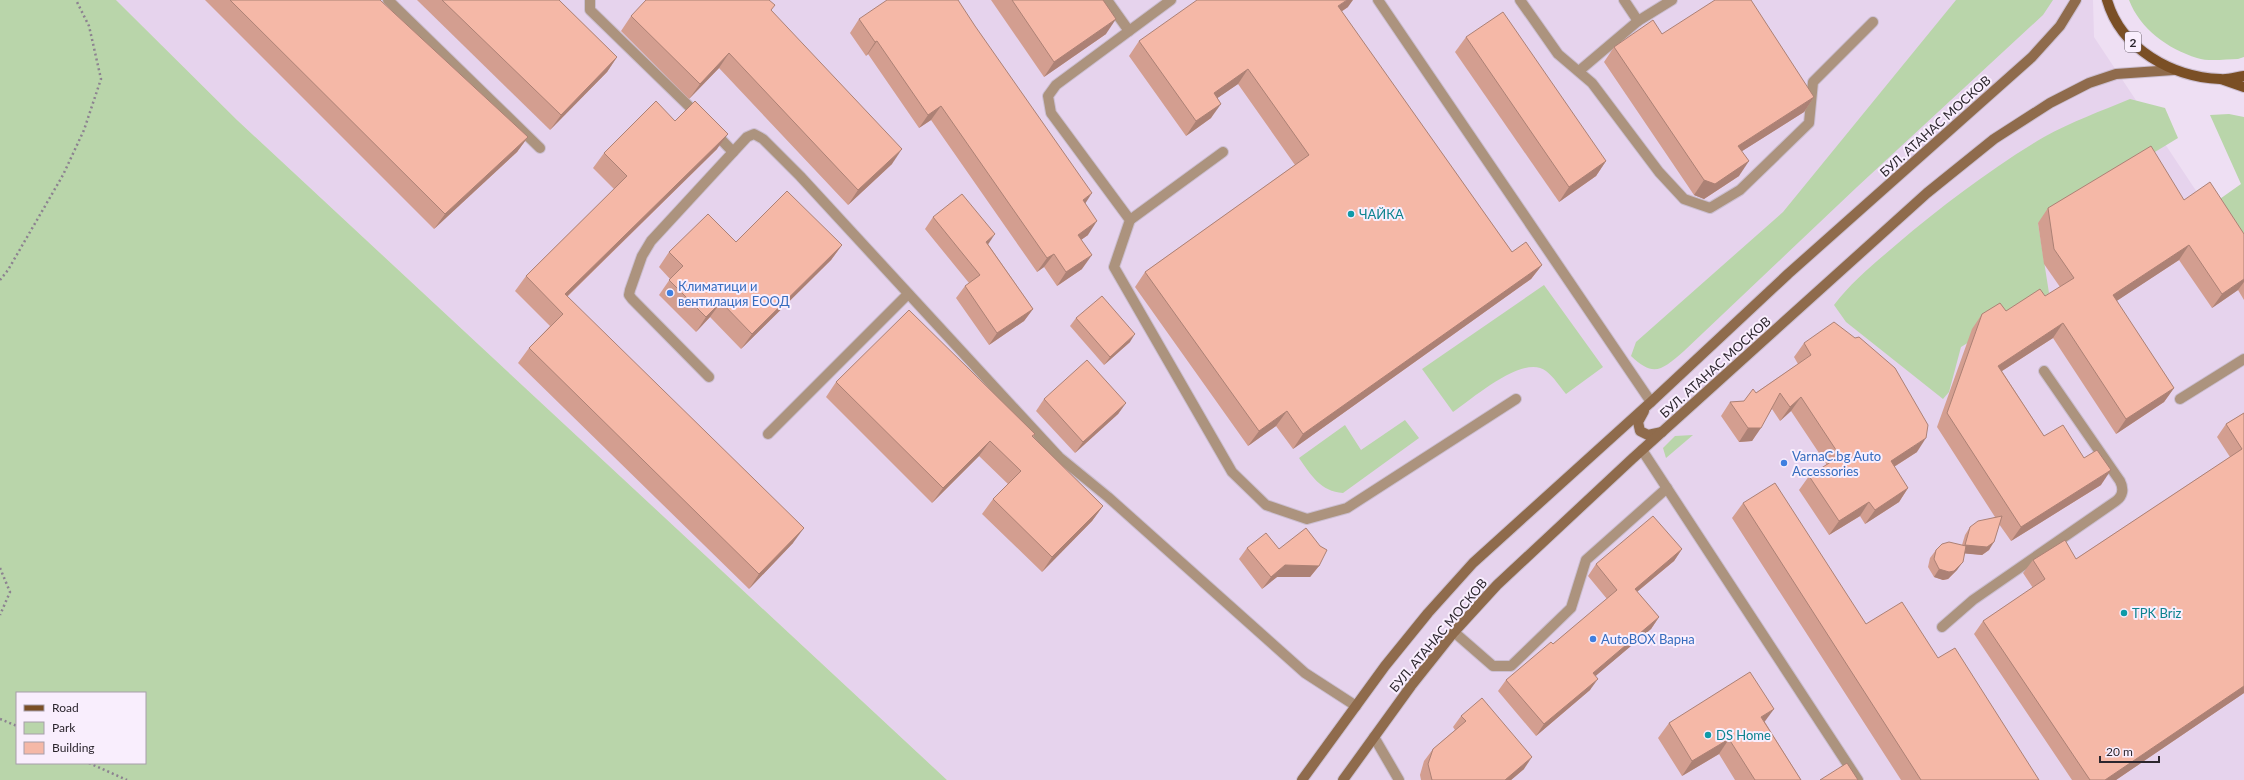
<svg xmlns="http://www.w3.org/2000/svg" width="2244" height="780" viewBox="0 0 2244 780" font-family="Lato,sans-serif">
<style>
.built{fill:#e6d3ed}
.green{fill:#b9d5aa;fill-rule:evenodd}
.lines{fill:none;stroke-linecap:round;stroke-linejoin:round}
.service-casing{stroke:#cbbed0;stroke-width:12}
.secondary-casing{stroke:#cbbed0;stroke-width:12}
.primary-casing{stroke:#cbbed0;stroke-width:12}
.path{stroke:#8c8290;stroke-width:2.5;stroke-dasharray:2 3;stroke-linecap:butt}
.service{stroke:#ac937e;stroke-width:10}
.secondary{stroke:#8f6b4c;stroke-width:10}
.primary{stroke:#7a4f25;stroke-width:10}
.wall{fill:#d39e90}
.shaded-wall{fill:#ac8175}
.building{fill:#f5b8a7;stroke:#ac8175}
.culture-dot{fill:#0f9aa8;stroke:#f9eefd;stroke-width:1.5}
.shop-dot{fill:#3f7fe0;stroke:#f9eefd;stroke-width:1.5}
.labels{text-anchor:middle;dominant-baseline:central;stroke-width:4;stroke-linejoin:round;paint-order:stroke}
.shield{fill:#f9eefd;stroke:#6a626c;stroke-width:1}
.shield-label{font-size:12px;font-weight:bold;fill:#2c262e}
.street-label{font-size:13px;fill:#2c262e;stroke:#f9eefd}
.culture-label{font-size:13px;fill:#0d838f;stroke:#f9eefd;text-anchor:start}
.shop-label{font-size:13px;fill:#366cbe;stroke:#f9eefd;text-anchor:start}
</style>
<rect width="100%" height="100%" fill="#eedff3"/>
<path class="built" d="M 116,0 L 2093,0 L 2094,37 L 2244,263 L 2244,780 L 947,780 L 237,120 Z"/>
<g class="green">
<path d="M 0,0 L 116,0 L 237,120 L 947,780 L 0,780 ZM 17,693 L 145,693 L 145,763 L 17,763 Z"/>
<path d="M 1956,0 L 2053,0 L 2043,15 L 1857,187 L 1684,351 C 1662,370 1654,378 1631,356 L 1636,342 L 1783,212 Z"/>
<path d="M 2129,0 L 2244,0 L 2244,57 L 2238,59 C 2226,59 2209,62 2197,58 C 2168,49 2140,29 2129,0 Z"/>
<path d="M 2130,99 L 2165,108 L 2178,138 L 2038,223 L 2049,293 L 1961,347 L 1949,392 L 1943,399 L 1846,322 L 1834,305 C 1852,281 1875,263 1897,244 C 1943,205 1992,168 2044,137 C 2071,122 2101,111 2130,99 Z"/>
<path d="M 2229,114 L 2244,117 L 2244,241 L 2217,201 L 2241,184 L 2210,115 Z"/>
<path d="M 1544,285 L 1603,367 L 1566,394 C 1560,387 1554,377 1546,371 C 1524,353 1472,399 1453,412 L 1422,369 Z"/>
<path d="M 1405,420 L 1419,438 L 1343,493 C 1321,492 1310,474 1299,458 L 1345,425 L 1361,450 Z"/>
<path d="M 1693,435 L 1666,458 L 1663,448 L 1675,436 Z"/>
</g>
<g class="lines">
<g class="service-casing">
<g id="service">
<path d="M 388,0 L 540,148"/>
<path d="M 590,0 L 590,10 L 699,116"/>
<path d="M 1107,0 L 1129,31"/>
<path d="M 1171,0 L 1056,85 L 1048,96 L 1051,113 L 1130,220 L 1114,267 L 1232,472 L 1266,505 L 1307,519 L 1347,508 L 1516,399"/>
<path d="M 1378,0 L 1651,402"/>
<path d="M 1520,0 L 1558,54 L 1592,83 L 1659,172 L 1684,199 L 1710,208 L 1740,190 L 1809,123 L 1813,82 L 1873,22"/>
<path d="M 1624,0 L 1638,21"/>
<path d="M 1579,71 L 1638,21 L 1672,0"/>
<path d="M 714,132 L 733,152"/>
<path d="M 1130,220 L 1223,152"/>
<path d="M 709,377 L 632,299 L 629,295 L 630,290 L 642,256 L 651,241 L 747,137 L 754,134 L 763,139 L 800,176 L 1059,457 L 1108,497 L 1305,673 L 1356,706"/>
<path d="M 2180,399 L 2244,359"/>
<path d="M 768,434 L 908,294"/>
<path d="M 1642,450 L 1858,780"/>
<path d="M 1942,627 L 1973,600 L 2116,501 C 2123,496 2124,489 2120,481 L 2044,371"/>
<path d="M 1454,632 L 1493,666 L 1511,666 L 1571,608 L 1586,560 L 1667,488"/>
<path d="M 1374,737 L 1399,780"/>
</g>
</g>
<g class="secondary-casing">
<g id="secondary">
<path d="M 1644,411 L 1638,422 L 1640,431 L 1648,435 L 1662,432"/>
<path d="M 1302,780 L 1385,666 L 1428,613 L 1473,563 L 1651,402 L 1788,274 L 2032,57 L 2060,26 L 2076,0"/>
<path d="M 1343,780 L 1411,686 L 1454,632 L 1497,585 L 1632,459 L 1927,193 L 1994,139 L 2050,103 L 2089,83 L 2116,74 L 2173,70"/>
</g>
</g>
<g class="primary-casing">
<g id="primary">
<path d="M 2107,0 C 2121,49 2172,77 2220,79 C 2228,80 2236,77 2244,76"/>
<path d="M 2224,80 L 2244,87"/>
</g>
</g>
<g class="path">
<path d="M 0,280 L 8,270 L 63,175 L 84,130 L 101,79 L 89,26 L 76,0"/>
<path d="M 0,568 L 10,592 L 0,615"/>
<path d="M 0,719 L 17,726"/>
<path d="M 89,763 L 127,780"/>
</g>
<use href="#service" class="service"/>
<use href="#secondary" class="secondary"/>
<use href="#primary" class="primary"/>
</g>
<g class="wall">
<path d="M 205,0 L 380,0 L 528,137 L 517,152 L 434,229 Z"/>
<path d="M 417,0 L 559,0 L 617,57 L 607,72 L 550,130 Z"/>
<path d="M 991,0 L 1103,0 L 1106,34 L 1044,77 Z"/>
<path d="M 1348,7 L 1341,12 L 1512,252 L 1542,265 L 1531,279 L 1293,449 L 1276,426 L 1248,446 L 1135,287 L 1145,272 L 1295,165 L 1238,84 L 1217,98 L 1211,118 L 1186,136 L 1129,56 L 1139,41 Z"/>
<path d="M 771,10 L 892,164 L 848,205 L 719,68 L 689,99 L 621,31 L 631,16 Z"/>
<path d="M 859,19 L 1085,204 L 1088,235 L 1081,240 L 1082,269 L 1057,286 L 1044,267 L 1037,272 L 931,120 L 919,128 L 868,54 L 866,56 L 850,33 Z"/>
<path d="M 1662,34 L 1814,97 L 1804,112 L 1742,151 L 1739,176 L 1704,199 L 1694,195 L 1604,62 L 1614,47 Z"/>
<path d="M 1466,37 L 1606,161 L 1596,176 L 1559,202 L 1455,52 Z"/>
<path d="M 675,121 L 717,149 L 567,297 L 793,543 L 749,589 L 518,363 L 529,348 L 550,326 L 515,291 L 526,276 L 614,189 L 593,168 L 604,153 Z"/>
<path d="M 2184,200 L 2244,234 L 2244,300 L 2238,290 L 2212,308 L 2179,260 L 2116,301 L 2174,388 L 2164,402 L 2116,434 L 2053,338 L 2002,371 L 2044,436 L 2101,485 L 2011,541 L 1999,524 L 1989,550 L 1982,555 L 1964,553 L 1957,570 L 1948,579 L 1943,580 L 1934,577 L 1928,567 L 1930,558 L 1936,550 L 1962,545 L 1965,535 L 1970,527 L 1995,517 L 1937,427 L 1972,329 L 1982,314 L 2006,311 L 2045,296 L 2060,287 L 2044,264 L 2038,223 L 2048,208 Z"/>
<path d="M 933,217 L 988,244 L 1033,309 L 1024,321 L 989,345 L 956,298 L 965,286 L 969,283 L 925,229 Z"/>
<path d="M 736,242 L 842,245 L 831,260 L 741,349 L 710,317 L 696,332 L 659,295 L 670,279 L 659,267 L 669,252 Z"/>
<path d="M 1076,318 L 1130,342 L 1104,365 L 1070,326 Z"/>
<path d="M 1804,343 L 1917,452 L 1894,467 L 1908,488 L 1899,502 L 1865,524 L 1860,516 L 1829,535 L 1799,490 L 1809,476 L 1827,465 L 1791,411 L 1780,421 L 1772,409 L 1752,441 L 1739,442 L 1721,416 L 1730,402 L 1744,401 L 1798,364 L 1794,357 Z"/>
<path d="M 836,382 L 1035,434 L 1033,437 L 1103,506 L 1092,521 L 1042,572 L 982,514 L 993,499 L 1008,484 L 979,456 L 932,503 L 826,397 Z"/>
<path d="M 1044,399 L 1126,403 L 1118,414 L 1075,453 L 1036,411 Z"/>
<path d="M 2244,413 L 2244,693 L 2116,780 L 2072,780 L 1974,634 L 1983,621 L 2033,588 L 2023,573 L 2033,560 L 2076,559 L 2230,457 L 2217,437 L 2226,424 Z"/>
<path d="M 1743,503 L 1866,624 L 1938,658 L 2039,780 L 1901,780 L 1732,518 Z"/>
<path d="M 1247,548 L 1279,549 L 1319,566 L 1310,577 L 1277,577 L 1262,589 L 1239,559 Z"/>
<path d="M 1682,549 L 1674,561 L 1637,592 L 1659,617 L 1651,629 L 1595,676 L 1590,690 L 1536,736 L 1498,691 L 1506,680 L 1553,644 L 1607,599 L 1588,576 L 1596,564 Z"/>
<path d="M 1461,716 L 1524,769 L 1511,780 L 1421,780 L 1420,775 L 1424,761 L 1433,749 L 1455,730 L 1453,727 Z"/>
<path d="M 1765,722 L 1801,780 L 1735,780 L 1719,754 L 1682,776 L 1658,738 L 1669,723 Z"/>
</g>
<g class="shaded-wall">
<path d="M 1347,0 L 1353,0 L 1348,7 L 1327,21 L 1338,6 Z"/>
<path d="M 1116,19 L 1106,34 L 1044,77 L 1054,62 Z"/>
<path d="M 877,41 L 868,54 L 866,56 L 875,42 Z"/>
<path d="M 729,53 L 719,68 L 689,99 L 700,84 Z"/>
<path d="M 617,57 L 607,72 L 550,130 L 561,115 Z"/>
<path d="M 1248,69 L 1238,84 L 1203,108 L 1214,93 Z"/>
<path d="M 1814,97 L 1804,112 L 1728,160 L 1738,146 Z"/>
<path d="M 1221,104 L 1211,118 L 1186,136 L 1196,121 Z"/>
<path d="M 941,106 L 931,120 L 919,128 L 928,115 Z"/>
<path d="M 728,134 L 717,149 L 556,307 L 565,294 Z"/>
<path d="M 528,137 L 517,152 L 434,229 L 445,214 Z"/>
<path d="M 902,149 L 892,164 L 848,205 L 858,190 Z"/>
<path d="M 1606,161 L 1596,176 L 1559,202 L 1569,187 Z"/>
<path d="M 1749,161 L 1739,176 L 1704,199 L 1694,195 L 1704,180 Z"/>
<path d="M 1092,193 L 1083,207 L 1083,200 Z"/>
<path d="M 1097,221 L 1088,235 L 1068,249 L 1078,235 Z"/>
<path d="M 995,234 L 987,246 L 986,242 Z"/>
<path d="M 842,245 L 831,260 L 741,349 L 752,334 Z"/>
<path d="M 2189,245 L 2179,260 L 2103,310 L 2113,295 Z"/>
<path d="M 1054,254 L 1044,267 L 1037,272 L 1047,258 Z"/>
<path d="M 1092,255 L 1082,269 L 1057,286 L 1066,272 Z"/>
<path d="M 1542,265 L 1531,279 L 1293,449 L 1303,434 Z"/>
<path d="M 2244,279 L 2244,282 L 2238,290 L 2212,308 L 2222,294 Z"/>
<path d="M 721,302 L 710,317 L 696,332 L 706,317 Z"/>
<path d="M 1033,309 L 1024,321 L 989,345 L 997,333 Z"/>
<path d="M 2063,323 L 2053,338 L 1988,380 L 1998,366 Z"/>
<path d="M 1135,334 L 1130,342 L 1104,365 L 1110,357 Z"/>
<path d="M 2174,388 L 2164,402 L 2116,434 L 2126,419 Z"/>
<path d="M 1801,397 L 1791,411 L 1780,421 L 1790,407 Z"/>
<path d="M 1126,403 L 1118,414 L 1075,453 L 1083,442 Z"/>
<path d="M 1287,411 L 1276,426 L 1248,446 L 1259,431 Z"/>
<path d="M 1748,428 L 1761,428 L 1752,441 L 1739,442 Z"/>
<path d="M 1926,438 L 1917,452 L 1881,475 L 1891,461 Z"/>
<path d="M 990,441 L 979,456 L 932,503 L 943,488 Z"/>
<path d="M 2111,470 L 2101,485 L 2011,541 L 2021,527 Z"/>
<path d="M 1908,488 L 1899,502 L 1865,524 L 1875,510 Z"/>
<path d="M 1869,502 L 1860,516 L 1829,535 L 1839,521 Z"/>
<path d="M 1103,506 L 1092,521 L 1042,572 L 1052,557 Z"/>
<path d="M 804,528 L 793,543 L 749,589 L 759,574 Z"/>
<path d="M 1994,542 L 1989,550 L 1982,555 L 1959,553 L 1965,545 Z"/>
<path d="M 1682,549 L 1674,561 L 1627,600 L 1635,589 Z"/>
<path d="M 1963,562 L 1957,570 L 1948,579 L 1943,580 L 1934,577 L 1939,569 Z"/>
<path d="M 1285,565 L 1319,566 L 1310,577 L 1277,577 L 1262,589 L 1271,577 Z"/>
<path d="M 1659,617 L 1651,629 L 1585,685 L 1593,673 Z"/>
<path d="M 1598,679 L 1590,690 L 1536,736 L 1544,724 Z"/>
<path d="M 2244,686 L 2244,693 L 2116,780 L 2105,780 Z"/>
<path d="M 1774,709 L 1763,724 L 1761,717 Z"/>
<path d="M 1729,739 L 1719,754 L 1682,776 L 1692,761 Z"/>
<path d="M 1532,757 L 1524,769 L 1511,780 L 1505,780 Z"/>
</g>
<g class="building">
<path d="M 230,0 L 380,0 L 528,137 L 445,214 Z"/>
<path d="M 442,0 L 559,0 L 617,57 L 561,115 Z"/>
<path d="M 646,0 L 769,0 L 775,5 L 771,10 L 902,149 L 858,190 L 729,53 L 700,84 L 631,16 Z"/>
<path d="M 887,0 L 958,0 L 975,26 L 1092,193 L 1083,200 L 1097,221 L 1078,235 L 1092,255 L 1066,272 L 1054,254 L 1047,258 L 941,106 L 928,115 L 877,41 L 875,42 L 859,19 Z"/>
<path d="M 1012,0 L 1103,0 L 1116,19 L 1054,62 Z"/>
<path d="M 1197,0 L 1347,0 L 1338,6 L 1512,252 L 1526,242 L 1542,265 L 1303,434 L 1287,411 L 1259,431 L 1145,272 L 1309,155 L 1248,69 L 1214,93 L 1221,104 L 1196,121 L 1139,41 Z"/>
<path d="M 1715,0 L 1751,0 L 1814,97 L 1738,146 L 1749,161 L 1715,184 L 1704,180 L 1614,47 L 1653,20 L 1662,34 Z"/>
<path d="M 1503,12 L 1606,161 L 1569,187 L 1466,37 Z"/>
<path d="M 656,101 L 675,121 L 695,101 L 728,134 L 565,294 L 804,528 L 759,574 L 529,348 L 563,314 L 526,276 L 627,176 L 604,153 Z"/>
<path d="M 2151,146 L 2184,200 L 2210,182 L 2244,234 L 2244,279 L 2222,294 L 2189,245 L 2113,295 L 2174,388 L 2126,419 L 2063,323 L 1998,366 L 2044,436 L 2063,425 L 2084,458 L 2097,450 L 2111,470 L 2021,527 L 1947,413 L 1982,314 L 2000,303 L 2006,311 L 2040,289 L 2045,296 L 2074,278 L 2054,249 L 2048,208 Z"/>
<path d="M 787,191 L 842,245 L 752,334 L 721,302 L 706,317 L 669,280 L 683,266 L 669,252 L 708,214 L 736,242 Z"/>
<path d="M 962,194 L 995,234 L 986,242 L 1033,309 L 997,333 L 965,286 L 980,275 L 933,217 Z"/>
<path d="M 1102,296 L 1135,334 L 1110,357 L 1076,318 Z"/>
<path d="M 909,310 L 1035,434 L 1032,436 L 1103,506 L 1052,557 L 993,499 L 1021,471 L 990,441 L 943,488 L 836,382 Z"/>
<path d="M 1834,322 L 1855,338 L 1859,337 L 1895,368 L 1928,425 L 1926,438 L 1891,461 L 1908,488 L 1875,510 L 1869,502 L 1839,521 L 1809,476 L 1840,456 L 1801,397 L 1790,407 L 1780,393 L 1761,428 L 1748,428 L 1730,402 L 1744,401 L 1753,389 L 1756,393 L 1811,355 L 1804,343 Z"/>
<path d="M 1087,360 L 1126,403 L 1083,442 L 1044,399 Z"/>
<path d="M 2244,413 L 2244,686 L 2105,780 L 2090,780 L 1983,621 L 2045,579 L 2033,560 L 2065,540 L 2076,559 L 2242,449 L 2226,424 Z"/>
<path d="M 1775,483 L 1866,624 L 1902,602 L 1938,658 L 1955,648 L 2039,780 L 1921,780 L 1743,503 Z"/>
<path d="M 1653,516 L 1682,549 L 1635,589 L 1659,617 L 1593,673 L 1598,679 L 1544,724 L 1506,680 L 1551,642 L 1553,644 L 1617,590 L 1596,564 Z"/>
<path d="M 2002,516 L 1994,542 L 1987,547 L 1965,545 L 1970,527 L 1978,521 Z"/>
<path d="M 1306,528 L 1320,546 L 1327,550 L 1319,566 L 1285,565 L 1271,577 L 1247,548 L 1266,533 L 1279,549 Z"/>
<path d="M 1949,542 L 1966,546 L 1963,562 L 1954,571 L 1949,572 L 1939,569 L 1934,559 L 1936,550 L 1942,544 Z"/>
<path d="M 1750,672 L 1774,709 L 1761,717 L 1801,780 L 1755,780 L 1729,739 L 1692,761 L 1669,723 Z"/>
<path d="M 1482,698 L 1532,757 L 1505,780 L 1432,780 L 1428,764 L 1433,749 L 1466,721 L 1461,716 Z"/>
<path d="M 1847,763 L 1858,780 L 1820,780 Z"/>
</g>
<g class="culture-dot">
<circle cx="1351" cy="214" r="4"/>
<circle cx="2124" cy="613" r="4"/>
<circle cx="1708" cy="735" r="4"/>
</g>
<g class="shop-dot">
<circle cx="670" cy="293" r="4"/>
<circle cx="1784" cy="463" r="4"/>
<circle cx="1593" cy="639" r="4"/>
</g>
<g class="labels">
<rect class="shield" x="2125" y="32" width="16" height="20" rx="3"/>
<g class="shield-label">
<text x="2133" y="42">2</text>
</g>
<g class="street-label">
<text transform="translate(1935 126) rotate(-42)">БУЛ. АТАНАС МОСКОВ</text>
<text transform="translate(1715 367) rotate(-42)">БУЛ. АТАНАС МОСКОВ</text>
<text transform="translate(1438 635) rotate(-50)">БУЛ. АТАНАС МОСКОВ</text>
</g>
<g class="culture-label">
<text x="1359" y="214">ЧАЙКА</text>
<text x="2132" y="613">TPK Briz</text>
<text x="1716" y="735">DS Home</text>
</g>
<g class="shop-label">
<text x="678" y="286">Климатици и<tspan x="678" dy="15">вентилация ЕООД</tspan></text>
<text x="1792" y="456">VarnaC.bg Auto<tspan x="1792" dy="15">Accessories</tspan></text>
<text x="1601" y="639">AutoBOX Варна</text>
</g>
</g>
<rect x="16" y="692" width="130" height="72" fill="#f9eefd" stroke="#a79eaa"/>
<rect x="24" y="705" width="20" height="6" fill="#7a4f25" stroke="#a79eaa"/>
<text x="52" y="712" font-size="12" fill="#2c262e">Road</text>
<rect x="24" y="722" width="20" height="12" fill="#b9d5aa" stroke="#a79eaa"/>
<text x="52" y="732" font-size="12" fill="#2c262e">Park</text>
<rect x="24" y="742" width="20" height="12" fill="#f5b8a7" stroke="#a79eaa"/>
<text x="52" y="752" font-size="12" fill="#2c262e">Building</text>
<path d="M2100 756v6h59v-6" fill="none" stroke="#2c262e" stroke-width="2"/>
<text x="2106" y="756" font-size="12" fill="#2c262e" stroke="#f9eefd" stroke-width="3" paint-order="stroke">20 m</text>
</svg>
